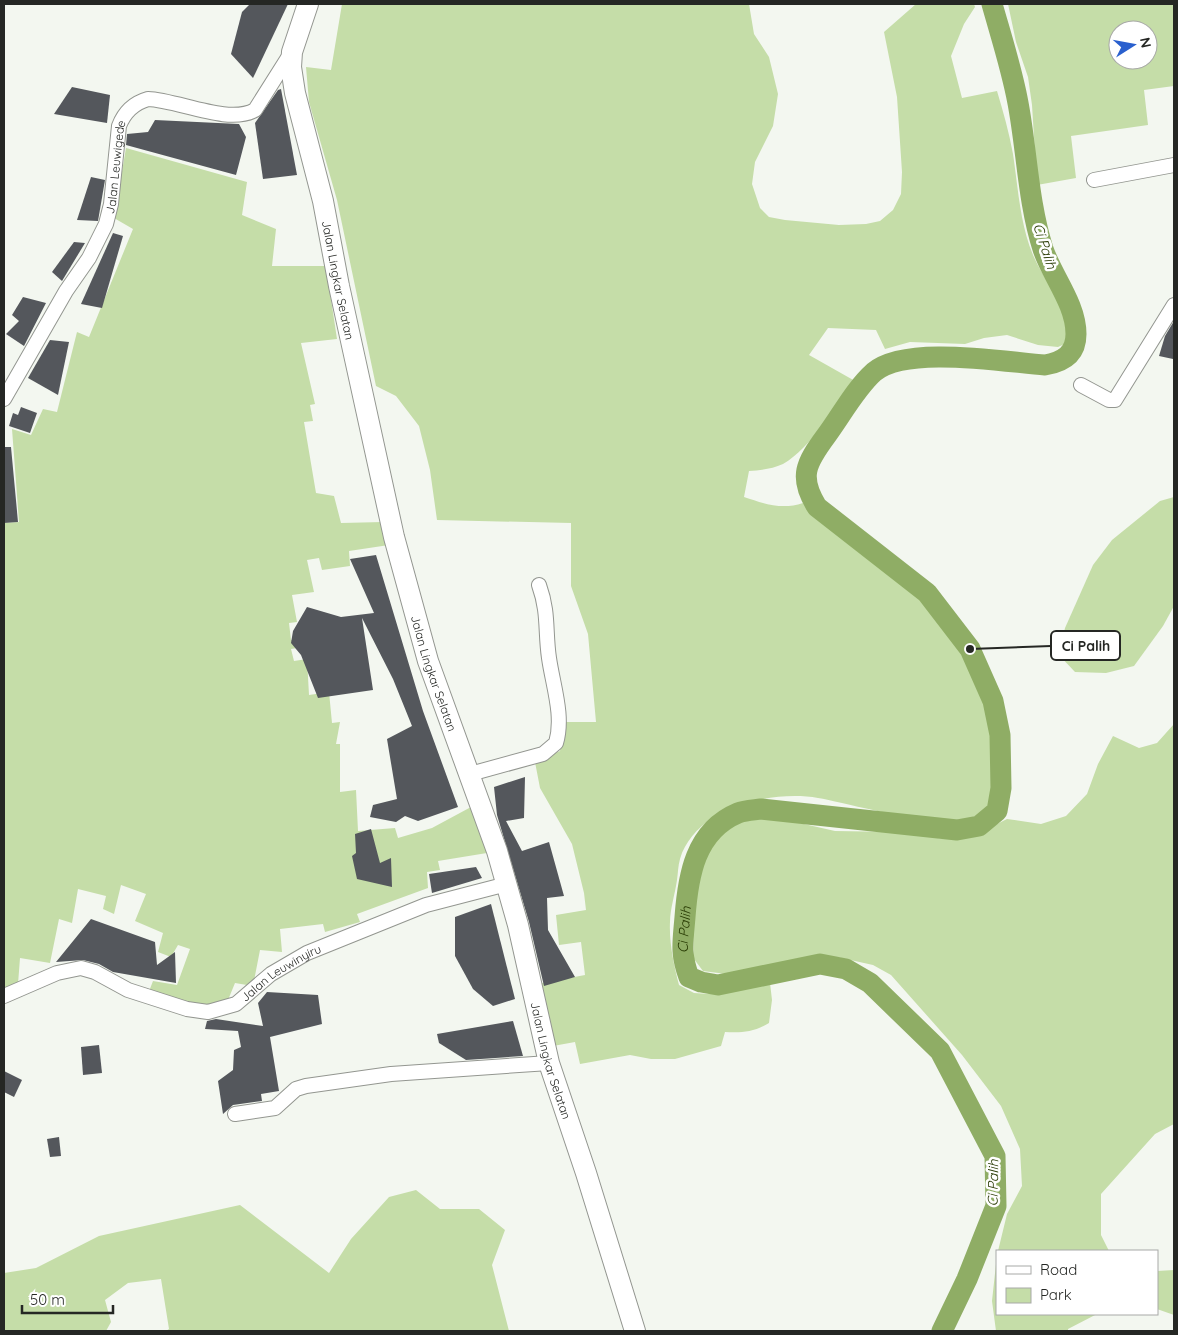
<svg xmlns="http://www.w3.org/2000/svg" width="1178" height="1335" viewBox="0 0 1178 1335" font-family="Quicksand,sans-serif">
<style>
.green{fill:#c5dda8;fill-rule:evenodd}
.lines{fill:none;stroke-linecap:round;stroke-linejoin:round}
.river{stroke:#8fad65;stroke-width:21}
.building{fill:#54575c}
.street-casing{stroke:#939690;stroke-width:16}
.secondary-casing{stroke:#939690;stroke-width:22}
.street{stroke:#fff;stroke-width:14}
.secondary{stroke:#fff;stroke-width:20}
.labels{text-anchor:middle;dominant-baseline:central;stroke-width:5;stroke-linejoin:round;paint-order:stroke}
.street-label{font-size:12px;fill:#252724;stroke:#fff}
.water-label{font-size:14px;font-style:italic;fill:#263801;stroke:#fff}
.leader{fill:none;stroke:#252724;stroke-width:2}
.callout-dot{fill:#252724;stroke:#fff;stroke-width:2}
.callout{fill:#fff;stroke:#252724;stroke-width:2}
.callout-label{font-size:14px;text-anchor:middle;font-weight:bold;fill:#252724}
</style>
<rect width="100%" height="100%" fill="#f3f7f0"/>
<g class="green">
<path d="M 342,4 L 749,4 L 754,34 L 769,57 L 778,94 L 773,126 L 755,162 L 752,184 L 760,208 L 769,217 L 785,220 L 839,225 L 866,224 L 880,221 L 893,210 L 901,194 L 902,172 L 897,97 L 884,32 L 916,4 L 974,4 L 975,7 L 964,24 L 951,56 L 962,98 L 997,91 C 1003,111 1009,132 1013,154 C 1018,187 1020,224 1033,255 C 1047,287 1069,305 1067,343 L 1058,347 L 1038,345 L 1007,335 L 984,338 L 965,344 L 910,342 L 885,349 L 876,330 L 828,328 L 809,355 L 855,381 C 835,406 811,448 783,464 C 772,469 761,470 749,471 L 744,497 C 765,504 782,510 803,503 C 818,524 841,536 862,552 C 881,566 901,580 919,595 C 927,602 933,611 939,618 C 969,655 989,697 992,745 C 994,764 998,791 986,808 C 964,839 851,803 818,798 C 771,790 696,807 680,859 C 678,866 678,873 677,880 C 675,894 670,909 670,922 C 669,944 674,965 679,985 L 694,993 L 709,994 L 770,983 L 772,1000 L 769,1023 C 754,1032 742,1033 725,1032 L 721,1046 L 675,1059 L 651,1059 L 630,1055 L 580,1064 L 575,1042 L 553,1046 L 537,984 L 585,975 L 581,942 L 559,945 L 556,915 L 586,910 L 584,893 L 572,844 L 540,788 L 535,762 L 560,751 L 565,722 L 596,722 L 588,634 L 571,586 L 571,523 L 437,520 L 430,470 L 419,426 L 396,396 L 376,386 L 337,200 L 309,102 L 306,67 L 331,70 Z"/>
<path d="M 1008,4 L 1174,4 L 1174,86 L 1144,90 L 1148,125 L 1071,136 L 1076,178 L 1037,185 L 1032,105 L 1028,77 L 1016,42 ZM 1118,30 L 1148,30 L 1148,60 L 1118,60 Z"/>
<path d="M 126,148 L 247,182 L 242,215 L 276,229 L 272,266 L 326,266 L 337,339 L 301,343 L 315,404 L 310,405 L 313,421 L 304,422 L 316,493 L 334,496 L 341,523 L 383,522 L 389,545 L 349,551 L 350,566 L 322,570 L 319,558 L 307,560 L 314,592 L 292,595 L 297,622 L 289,623 L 291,640 L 302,639 L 304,647 L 291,649 L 294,661 L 307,659 L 309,695 L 329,692 L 332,723 L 340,722 L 336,744 L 340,744 L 340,792 L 356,790 L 358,831 L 395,828 L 398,838 L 432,828 L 471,807 L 487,853 L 438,861 L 440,870 L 427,872 L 428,888 L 357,914 L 360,922 L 325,932 L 323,924 L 280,929 L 282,952 L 260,950 L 253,986 L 235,983 L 228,1000 L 206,1008 L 148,994 L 153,981 L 177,985 L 190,949 L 178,945 L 171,957 L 158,952 L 163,933 L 135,921 L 146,894 L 121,885 L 114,914 L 103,909 L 106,896 L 78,889 L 72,923 L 59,919 L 50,963 L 20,958 L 18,984 L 4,990 L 4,523 L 19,522 L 12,429 L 31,435 L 43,409 L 57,412 L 77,332 L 89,337 L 133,229 L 114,218 Z"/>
<path d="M 1174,497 L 1174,606 L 1163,626 L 1134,666 L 1106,673 L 1075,672 L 1059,655 L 1065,628 L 1093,565 L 1112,540 L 1160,501 Z"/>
<path d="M 1174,724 L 1174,1124 L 1155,1134 L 1101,1194 L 1101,1235 L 1109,1251 L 998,1251 L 1007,1214 L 1022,1186 L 1020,1149 L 1001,1106 L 962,1055 L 891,975 L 873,965 L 837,957 L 814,957 L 726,974 L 703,971 L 694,959 L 693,929 L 698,887 L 705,853 L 723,830 L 756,816 L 773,817 L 835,831 L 899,832 L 944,839 L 971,837 L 1007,819 L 1041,824 L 1066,816 L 1087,794 L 1098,764 L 1113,736 L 1139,748 L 1157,743 Z"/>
<path d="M 416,1190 L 440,1209 L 479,1209 L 505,1230 L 492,1265 L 509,1331 L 166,1331 L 169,1329 L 161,1279 L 128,1283 L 105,1300 L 111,1322 L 106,1331 L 4,1331 L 4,1273 L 36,1268 L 99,1236 L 240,1205 L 329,1273 L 351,1239 L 389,1197 Z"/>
<path d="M 997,1255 L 997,1314 L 1097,1314 L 1068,1329 L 1068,1331 L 996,1331 L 992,1301 Z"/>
<path d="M 1174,1270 L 1174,1315 L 1157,1309 L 1157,1271 Z"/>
</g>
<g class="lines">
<path class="river" id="s1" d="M 942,1331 L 967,1279 L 996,1206 L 995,1156 L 940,1051 L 870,983 L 846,969 L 820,964 L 718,985 L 701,982 L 689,977 C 680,953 683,942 685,917 C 688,876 695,831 738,813 C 745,810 754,810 761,809 L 957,830 L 979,826 L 997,811 L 1001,788 L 1000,735 L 993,701 L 970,649 L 927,593 L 817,507 C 798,477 806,463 826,436 C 841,416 855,389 874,372 C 906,345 1004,362 1045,365 C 1063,362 1076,354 1076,334 C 1076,304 1052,276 1043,249 C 1028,202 1027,151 1018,103 C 1012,70 1001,36 992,4"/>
</g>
<g class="building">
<path d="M 250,4 L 288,4 L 253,78 L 231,54 L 242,12 Z"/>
<path d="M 72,87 L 110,95 L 107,123 L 54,114 Z"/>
<path d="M 281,89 L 297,175 L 263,179 L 255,123 L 278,90 Z"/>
<path d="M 155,120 L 239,124 L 246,137 L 236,175 L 126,145 L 127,134 L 148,132 Z"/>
<path d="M 91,177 L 105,180 L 98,221 L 77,220 Z"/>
<path d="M 113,233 L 123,236 L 102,308 L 81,304 Z"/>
<path d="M 74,242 L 85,243 L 62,281 L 52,272 Z"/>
<path d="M 23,297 L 46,303 L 24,346 L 6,334 L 19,321 L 12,315 Z"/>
<path d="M 1174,321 L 1173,359 L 1159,356 L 1165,336 Z"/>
<path d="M 50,340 L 69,342 L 58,395 L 28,378 Z"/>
<path d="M 21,407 L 37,413 L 30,433 L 9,426 L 13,413 L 18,415 Z"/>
<path d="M 4,447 L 11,447 L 18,522 L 4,523 Z"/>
<path d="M 376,555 L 423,711 L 458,807 L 418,821 L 405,816 L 396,822 L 370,817 L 373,805 L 397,799 L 387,739 L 412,726 L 393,679 L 362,618 L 373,690 L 318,698 L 301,655 L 291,643 L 293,631 L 307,607 L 341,617 L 374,613 L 350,559 Z"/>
<path d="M 525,777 L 524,818 L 506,821 L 522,851 L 549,842 L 564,896 L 547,898 L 548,930 L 575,977 L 544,986 L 529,922 L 497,815 L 494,787 Z"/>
<path d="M 371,829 L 380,863 L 391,858 L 392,887 L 357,879 L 352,856 L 356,853 L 355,834 Z"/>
<path d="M 476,867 L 482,878 L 432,893 L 429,874 Z"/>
<path d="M 491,904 L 515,999 L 493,1006 L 473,989 L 455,956 L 455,917 Z"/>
<path d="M 91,919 L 155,942 L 157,965 L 175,952 L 176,983 L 113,972 L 99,964 L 83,960 L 56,962 Z"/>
<path d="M 267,992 L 318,995 L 322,1024 L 270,1037 L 279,1091 L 261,1094 L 262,1101 L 233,1105 L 223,1114 L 218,1081 L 233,1070 L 234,1050 L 241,1047 L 238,1031 L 205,1029 L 207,1021 L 216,1019 L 263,1026 L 258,1003 Z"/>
<path d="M 513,1021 L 523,1056 L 466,1060 L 439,1043 L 437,1034 Z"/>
<path d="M 99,1045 L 102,1073 L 83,1075 L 81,1047 Z"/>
<path d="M 4,1071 L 22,1080 L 14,1097 L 4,1092 Z"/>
<path d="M 59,1137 L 61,1156 L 50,1157 L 47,1139 Z"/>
</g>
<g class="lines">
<g class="street-casing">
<g id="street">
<path d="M 1094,180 L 1174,165"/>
<path d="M 1081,385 L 1109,400 L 1115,400 L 1174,305"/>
<path id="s2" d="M 4,399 L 66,291 L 89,258 L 106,224 L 111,204 L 119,126 C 124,113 134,103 148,99 C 178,100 228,125 255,110 L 291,53"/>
<path d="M 470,774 L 543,754 L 556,743 C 564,716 553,686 549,658 C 545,631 549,613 539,585"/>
<path id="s3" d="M 4,996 L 57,973 L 81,968 L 95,972 L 128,990 L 187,1009 L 208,1012 L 236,1004 L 271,974 L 307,953 L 426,905 L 507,884"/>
<path d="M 235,1114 L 275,1108 L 296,1089 L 306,1086 L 391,1074 L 549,1063"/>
</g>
</g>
<g class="secondary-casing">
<g id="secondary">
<path id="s4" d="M 308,4 L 292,52 L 291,67 L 295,93 L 323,201 L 339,286 L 394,537 L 428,661 L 497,851 L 518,925 L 549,1063 L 586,1173 L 635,1331"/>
</g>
</g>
<use href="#street" class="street"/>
<use href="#secondary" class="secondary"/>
</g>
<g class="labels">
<g class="street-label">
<text stroke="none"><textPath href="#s2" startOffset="261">Jalan Leuwigede</textPath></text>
<text stroke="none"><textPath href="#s4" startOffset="284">Jalan Lingkar Selatan</textPath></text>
<text stroke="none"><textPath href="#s4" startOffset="689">Jalan Lingkar Selatan</textPath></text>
<text stroke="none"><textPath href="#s3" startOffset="302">Jalan Leuwinyiru</textPath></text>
<text stroke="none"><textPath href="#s4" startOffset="1094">Jalan Lingkar Selatan</textPath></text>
</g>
<g class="water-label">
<text transform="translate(1045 246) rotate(72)">Ci Palih</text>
<text stroke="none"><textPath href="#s1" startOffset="639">Ci Palih</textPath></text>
<text transform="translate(993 1183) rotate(-89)">Ci Palih</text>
</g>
</g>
<path class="leader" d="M970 649L1051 646"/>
<circle class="callout-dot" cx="970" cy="649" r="5"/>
<rect class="callout" x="1051" y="631" width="69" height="29" rx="5"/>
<g class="callout-label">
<text x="1086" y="651">Ci Palih</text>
</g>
<rect width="1178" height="1335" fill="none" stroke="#252724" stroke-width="10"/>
<rect x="996" y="1250" width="162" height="65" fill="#ffffff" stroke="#a8a9a7"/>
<rect x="1006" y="1266" width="25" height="8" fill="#ffffff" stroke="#a8a9a7"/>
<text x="1040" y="1275" font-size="15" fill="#252724">Road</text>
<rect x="1006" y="1288" width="25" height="15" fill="#c5dda8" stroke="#a8a9a7"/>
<text x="1040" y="1300" font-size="15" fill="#252724">Park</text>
<g transform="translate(1133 45) rotate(79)"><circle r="24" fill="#ffffff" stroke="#a8a9a7"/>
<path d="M0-4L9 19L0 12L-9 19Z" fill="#2a60ce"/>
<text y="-8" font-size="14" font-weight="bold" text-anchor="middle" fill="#252724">N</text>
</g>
<path d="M22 1305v8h91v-8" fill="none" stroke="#252724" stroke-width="2.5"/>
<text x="30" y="1305" font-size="15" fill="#252724" stroke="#ffffff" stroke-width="4" paint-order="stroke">50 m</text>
</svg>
